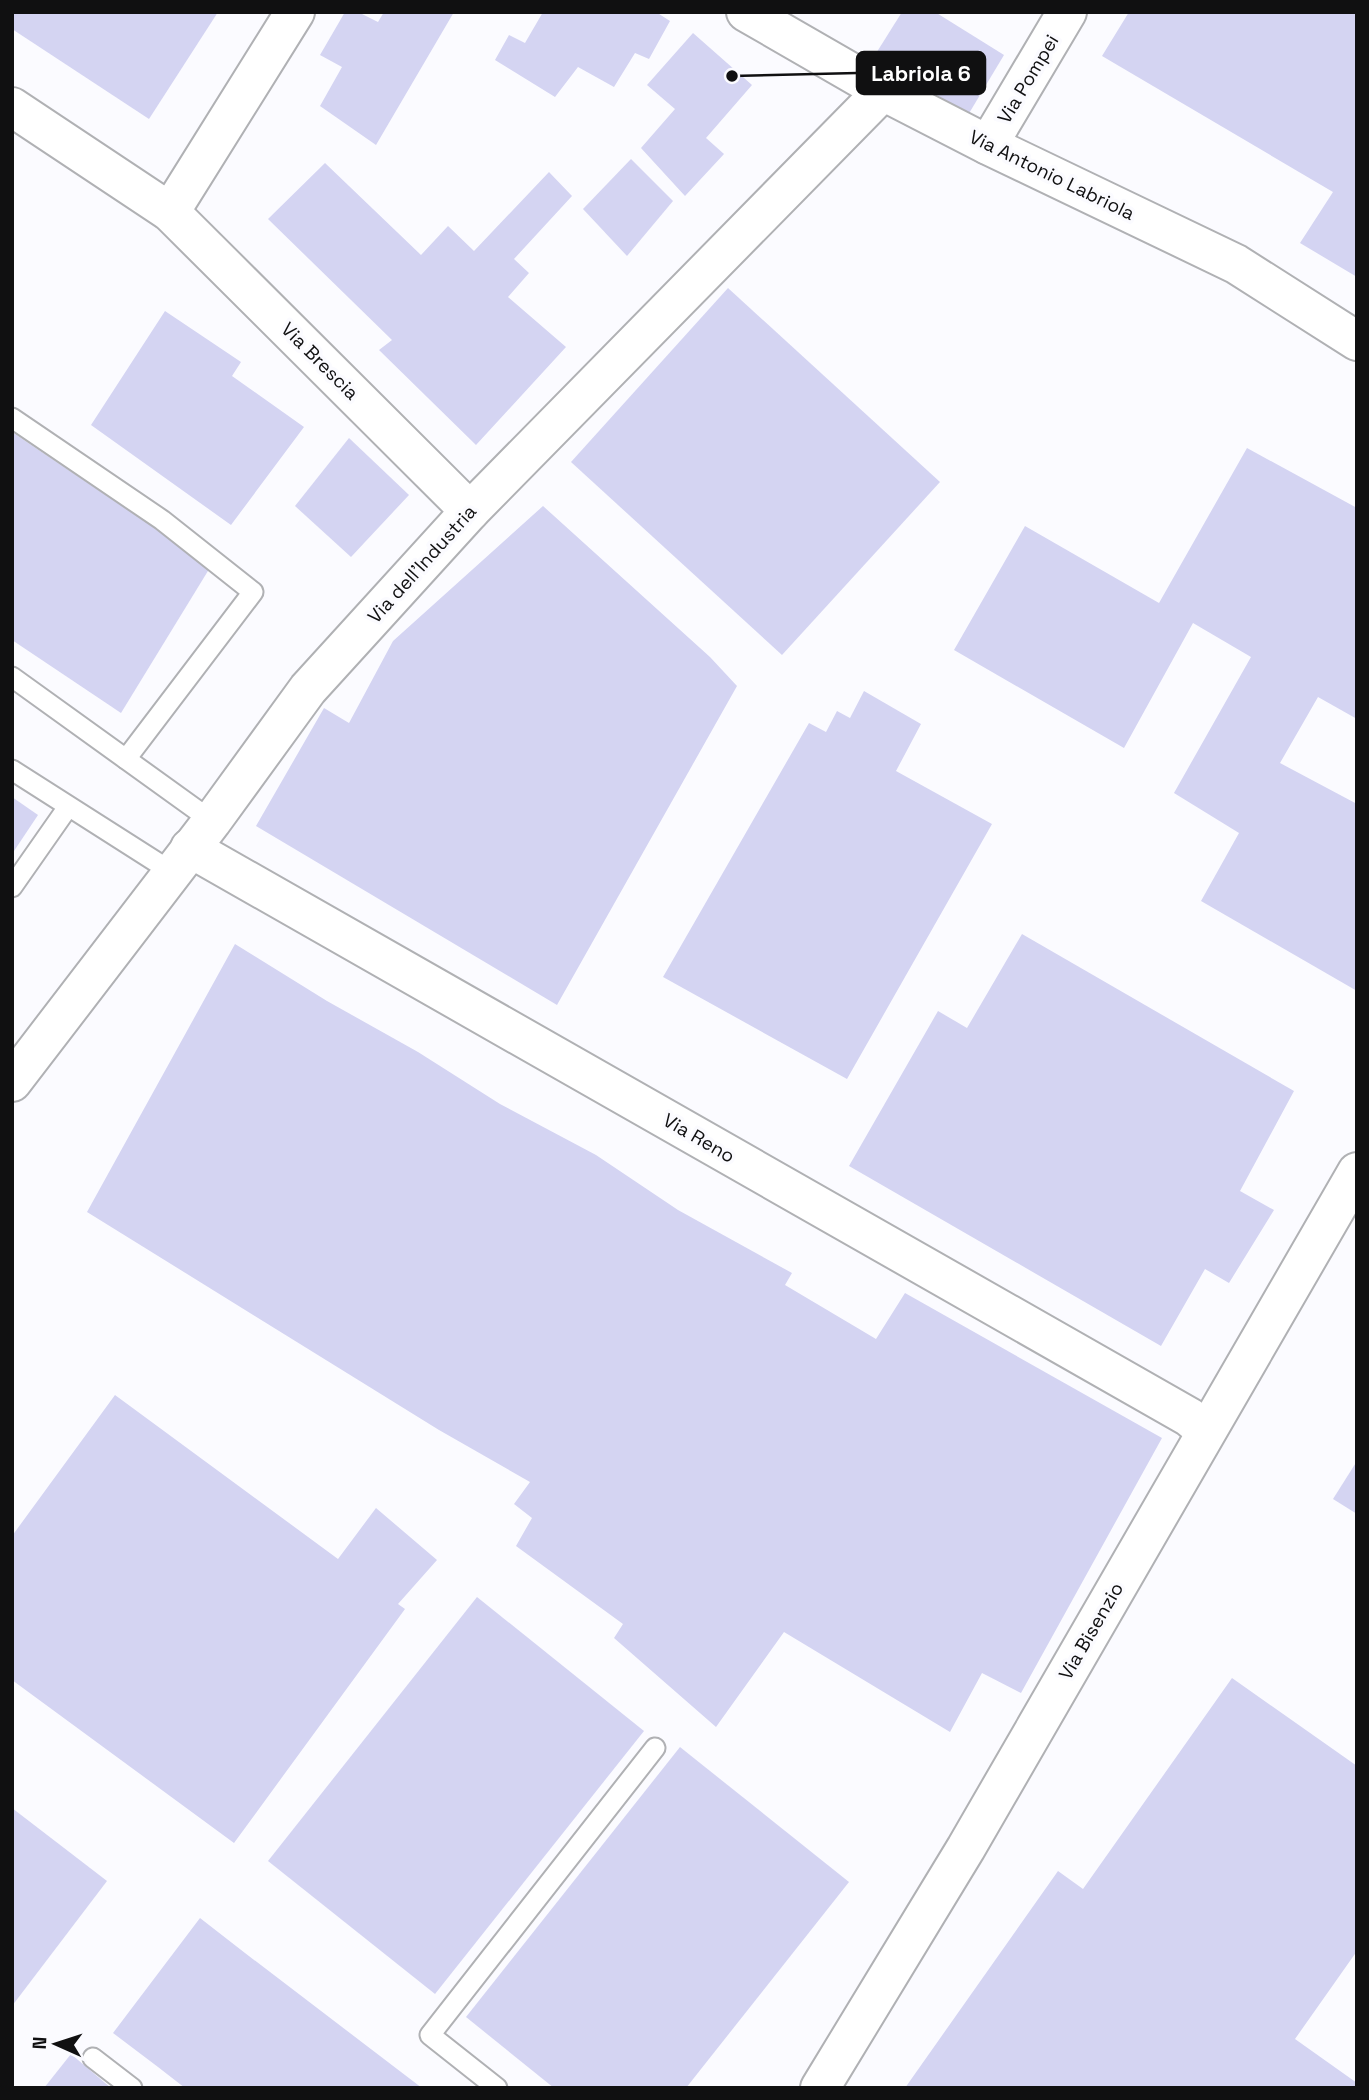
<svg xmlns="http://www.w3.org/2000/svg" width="1369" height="2100" viewBox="0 0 1369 2100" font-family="'Space Grotesk',sans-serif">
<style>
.building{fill:#d4d4f2}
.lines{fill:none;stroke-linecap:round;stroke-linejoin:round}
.service-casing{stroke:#b0b1b4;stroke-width:23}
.minor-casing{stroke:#b0b1b4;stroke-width:42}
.tertiary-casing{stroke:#b0b1b4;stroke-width:42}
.service{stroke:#fff;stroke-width:19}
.minor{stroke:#fff;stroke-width:38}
.tertiary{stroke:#fff;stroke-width:38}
.labels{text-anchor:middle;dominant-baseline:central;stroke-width:7;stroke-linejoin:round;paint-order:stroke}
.street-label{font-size:19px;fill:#101011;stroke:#fbfbff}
.leader{fill:none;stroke:#101011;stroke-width:2.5}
.callout-dot{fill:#101011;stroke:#fbfbff;stroke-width:2.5}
.callout{fill:#101011;stroke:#101011;stroke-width:2.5}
.callout-label{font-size:21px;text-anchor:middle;font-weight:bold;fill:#fff}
</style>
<rect width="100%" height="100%" fill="#fbfbff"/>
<g class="building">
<path d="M 12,12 L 218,12 L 149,119 L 12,29 Z"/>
<path d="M 345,12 L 358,12 L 378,22 L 384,12 L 454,12 L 376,145 L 320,106 L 342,67 L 320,55 Z"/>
<path d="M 543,12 L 656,12 L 670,21 L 649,59 L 635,53 L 614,87 L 578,67 L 555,97 L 495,60 L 509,35 L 525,43 Z"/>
<path d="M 902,12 L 935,12 L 1004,55 L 968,115 L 875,55 Z"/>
<path d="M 1129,12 L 1357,12 L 1357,277 L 1300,243 L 1333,192 L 1102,56 Z"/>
<path d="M 693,33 L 752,85 L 706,138 L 724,154 L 685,196 L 641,148 L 675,109 L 647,85 Z"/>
<path d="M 631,159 L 673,201 L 627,256 L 583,209 Z"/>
<path d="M 325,163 L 421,255 L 448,226 L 474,251 L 549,172 L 572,196 L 514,259 L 529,273 L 508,297 L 566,347 L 476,445 L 379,350 L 392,340 L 268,219 Z"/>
<path d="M 728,288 L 940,482 L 782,655 L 571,462 Z"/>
<path d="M 165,311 L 241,362 L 232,376 L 304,427 L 231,525 L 91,425 Z"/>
<path d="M 12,432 L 211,566 L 121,713 L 12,640 Z"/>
<path d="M 349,438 L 409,495 L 351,557 L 295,506 Z"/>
<path d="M 1247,448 L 1357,508 L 1357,719 L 1318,697 L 1280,763 L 1357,804 L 1357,991 L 1201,901 L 1239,833 L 1174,793 L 1251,657 L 1193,623 L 1124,748 L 954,650 L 1025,526 L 1159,603 Z"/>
<path d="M 543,506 L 710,657 L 737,686 L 557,1005 L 256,826 L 324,708 L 349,723 L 393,641 Z"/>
<path d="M 864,691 L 921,724 L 896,771 L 992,824 L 847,1079 L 663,977 L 809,723 L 826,732 L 837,711 L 850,718 Z"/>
<path d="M 12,797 L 38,815 L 12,854 Z"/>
<path d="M 1022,934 L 1294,1091 L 1240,1191 L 1274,1210 L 1229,1283 L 1205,1269 L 1161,1346 L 849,1166 L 938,1011 L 967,1028 Z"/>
<path d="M 235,944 L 327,1001 L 418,1052 L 500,1104 L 596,1155 L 678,1210 L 792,1273 L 785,1285 L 876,1339 L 905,1293 L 1162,1438 L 1021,1693 L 982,1673 L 950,1732 L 784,1632 L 716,1727 L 614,1638 L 623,1624 L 516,1546 L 532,1518 L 514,1504 L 530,1482 L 439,1430 L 87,1212 Z"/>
<path d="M 115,1395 L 338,1559 L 376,1508 L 437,1560 L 398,1604 L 405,1609 L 234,1843 L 12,1680 L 12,1536 Z"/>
<path d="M 1357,1461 L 1357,1514 L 1333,1499 Z"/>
<path d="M 477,1597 L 644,1731 L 435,1994 L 268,1861 Z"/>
<path d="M 1232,1678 L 1357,1766 L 1357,1951 L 1295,2039 L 1357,2083 L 1357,2088 L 905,2088 L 1058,1871 L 1083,1889 Z"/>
<path d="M 680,1747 L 849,1882 L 686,2088 L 554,2088 L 466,2017 Z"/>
<path d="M 12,1808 L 107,1881 L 12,2006 Z"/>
<path d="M 200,1918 L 245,1953 L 422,2088 L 185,2088 L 158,2067 L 113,2033 Z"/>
<path d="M 71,2054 L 111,2088 L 44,2088 Z"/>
</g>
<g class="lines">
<g class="service-casing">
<g id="service">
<path d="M 12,418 L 162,520 L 253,592 L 126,759"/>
<path d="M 12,677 L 212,821"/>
<path d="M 12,770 L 172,872"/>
<path d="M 12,887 L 68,807"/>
<path d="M 93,2058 L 132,2088"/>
<path d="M 497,2088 L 430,2035 L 655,1748"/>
</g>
</g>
<g class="minor-casing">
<g id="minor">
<path d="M 12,107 L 170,212 L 470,511"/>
<path d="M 988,145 L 1067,12"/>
<path d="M 170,212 L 295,12"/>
<path d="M 190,848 L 1189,1417 L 1206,1431"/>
<path d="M 12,1082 L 212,821 L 308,689 L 470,511 L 883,91"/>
<path d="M 820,2088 L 966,1848 L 1357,1172"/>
</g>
</g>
<g class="tertiary-casing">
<path id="tertiary" d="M 746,12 L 883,91 L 988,145 L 1236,264 L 1357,341"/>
</g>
<use href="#service" class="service"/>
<use href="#minor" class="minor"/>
<use href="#tertiary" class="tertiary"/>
</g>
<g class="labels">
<g class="street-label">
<text transform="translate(1028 79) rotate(-59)">Via Pompei</text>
<text transform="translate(1052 175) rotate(26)">Via Antonio Labriola</text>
<text transform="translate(320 361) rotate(45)">Via Brescia</text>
<text transform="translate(422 564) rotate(-48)">Via dell'Industria</text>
<text transform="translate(699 1138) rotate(30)">Via Reno</text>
<text transform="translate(1091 1631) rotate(-60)">Via Bisenzio</text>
</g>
</g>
<path class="leader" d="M732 76L857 73"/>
<circle class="callout-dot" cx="732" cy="76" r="7"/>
<rect class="callout" x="857" y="52" width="128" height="42" rx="7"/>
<g class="callout-label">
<text x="921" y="81">Labriola 6</text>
</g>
<rect width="1369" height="2100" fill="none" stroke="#101011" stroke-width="28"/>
<g transform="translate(56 2044) rotate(273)" stroke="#fbfbff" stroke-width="5" paint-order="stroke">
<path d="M0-5L12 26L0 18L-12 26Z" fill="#101011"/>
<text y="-10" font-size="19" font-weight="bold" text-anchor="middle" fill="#101011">N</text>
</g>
</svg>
